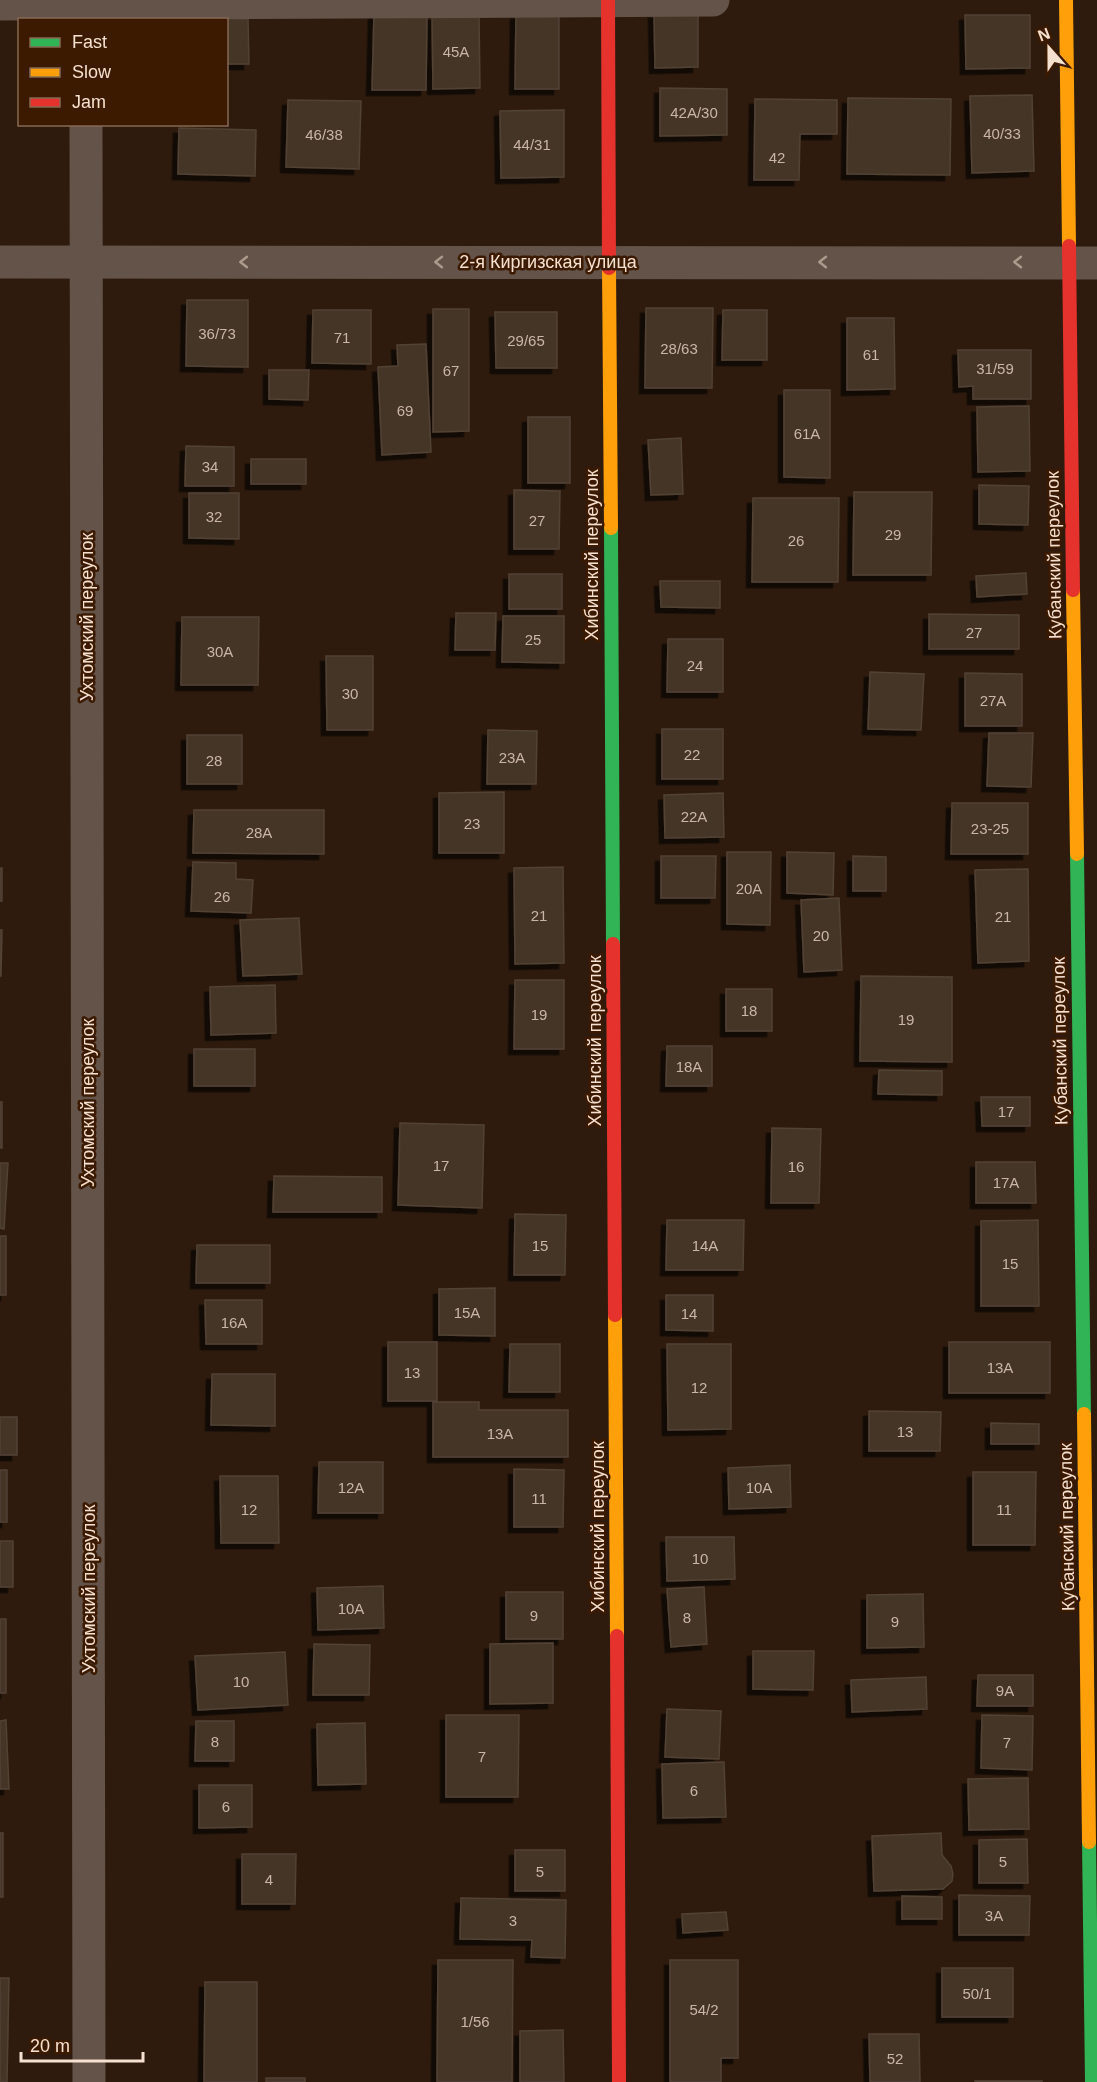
<svg xmlns="http://www.w3.org/2000/svg" width="1097" height="2082" viewBox="0 0 1097 2082" font-family="Helvetica,sans-serif">
<style>
.building{fill:#443627;stroke:#514234;stroke-width:1.5;filter:url(#shadow)}
.lines{fill:none;stroke-linecap:round;stroke-linejoin:round}
.street{stroke:#635348;stroke-width:33}
.fast{stroke:#30b455;stroke-width:14}
.slow{stroke:#ff9f0a;stroke-width:14}
.jam{stroke:#e5322d;stroke-width:14}
.oneway{stroke:#ac9a8c}
.labels{text-anchor:middle;dominant-baseline:central;stroke-width:5;stroke-linejoin:round;paint-order:stroke}
.number-label{font-size:15px;fill:#cab6a6}
.street-label{font-size:18px;fill:#f6e0d0;stroke:#3b1a00}
</style>
<defs>
<filter id="shadow"><feDropShadow dx="-5.5" dy="5.5" stdDeviation="0" flood-color="#0009"/></filter>
</defs>
<rect width="100%" height="100%" fill="#2e1b0d"/>
<g class="building">
<path d="M 654,13 L 698,13 L 698,67 L 655,68 Z"/>
<path d="M 374,14 L 427,15 L 426,90 L 372,90 Z"/>
<path d="M 516,14 L 559,14 L 559,89 L 515,89 Z"/>
<path d="M 432,15 L 479,15 L 480,88 L 433,89 Z"/>
<path d="M 965,15 L 1030,15 L 1030,68 L 966,69 Z"/>
<path d="M 182,17 L 248,19 L 249,64 L 226,64 L 226,20 L 182,20 Z"/>
<path d="M 660,88 L 727,89 L 727,135 L 660,136 Z"/>
<path d="M 1032,95 L 1034,171 L 972,173 L 970,96 Z"/>
<path d="M 848,98 L 951,99 L 950,175 L 847,174 Z"/>
<path d="M 755,99 L 837,100 L 837,134 L 800,134 L 799,180 L 754,180 Z"/>
<path d="M 288,100 L 361,101 L 359,169 L 286,167 Z"/>
<path d="M 564,110 L 564,177 L 501,178 L 500,111 Z"/>
<path d="M 179,128 L 256,130 L 255,176 L 178,174 Z"/>
<path d="M 187,300 L 248,300 L 248,367 L 186,366 Z"/>
<path d="M 646,308 L 713,308 L 712,388 L 645,388 Z"/>
<path d="M 433,309 L 469,309 L 469,431 L 433,432 Z"/>
<path d="M 313,310 L 371,310 L 371,364 L 312,363 Z"/>
<path d="M 723,310 L 767,310 L 767,360 L 722,360 Z"/>
<path d="M 495,312 L 557,312 L 557,368 L 496,368 Z"/>
<path d="M 847,318 L 894,318 L 895,389 L 847,390 Z"/>
<path d="M 426,344 L 431,452 L 382,455 L 378,367 L 398,366 L 397,345 Z"/>
<path d="M 958,350 L 1031,350 L 1031,399 L 973,399 L 973,386 L 959,387 Z"/>
<path d="M 269,370 L 309,370 L 308,400 L 269,399 Z"/>
<path d="M 784,390 L 830,390 L 830,478 L 784,477 Z"/>
<path d="M 1029,406 L 1030,471 L 978,472 L 977,407 Z"/>
<rect x="528" y="417" width="42" height="66"/>
<path d="M 681,438 L 683,494 L 651,495 L 648,440 Z"/>
<path d="M 186,446 L 234,447 L 234,486 L 185,486 Z"/>
<rect x="251" y="459" width="55" height="25"/>
<path d="M 979,485 L 1029,486 L 1028,525 L 979,524 Z"/>
<path d="M 514,490 L 560,491 L 559,549 L 514,549 Z"/>
<path d="M 854,492 L 932,492 L 931,575 L 853,575 Z"/>
<path d="M 189,493 L 239,493 L 239,539 L 189,538 Z"/>
<path d="M 753,498 L 839,498 L 838,582 L 752,582 Z"/>
<path d="M 1026,573 L 1027,594 L 977,597 L 976,576 Z"/>
<rect x="509" y="574" width="53" height="35"/>
<path d="M 660,581 L 720,581 L 720,608 L 661,607 Z"/>
<path d="M 456,613 L 496,613 L 495,650 L 455,650 Z"/>
<path d="M 929,614 L 1019,615 L 1019,649 L 929,649 Z"/>
<path d="M 503,616 L 564,616 L 564,663 L 502,662 Z"/>
<path d="M 182,617 L 259,617 L 258,685 L 181,685 Z"/>
<path d="M 668,639 L 723,639 L 723,692 L 667,692 Z"/>
<path d="M 326,656 L 373,656 L 373,730 L 327,730 Z"/>
<path d="M 870,672 L 924,674 L 921,730 L 868,729 Z"/>
<path d="M 965,673 L 1022,674 L 1022,726 L 965,726 Z"/>
<rect x="662" y="729" width="61" height="50"/>
<path d="M 488,730 L 537,731 L 536,784 L 487,784 Z"/>
<path d="M 989,733 L 1033,733 L 1031,787 L 987,786 Z"/>
<rect x="187" y="735" width="55" height="49"/>
<path d="M 504,792 L 504,853 L 439,853 L 439,793 Z"/>
<path d="M 723,793 L 724,837 L 665,838 L 664,795 Z"/>
<path d="M 952,803 L 1028,803 L 1028,854 L 951,854 Z"/>
<path d="M 194,810 L 324,810 L 324,854 L 193,853 Z"/>
<path d="M 727,852 L 771,852 L 770,925 L 727,924 Z"/>
<path d="M 787,852 L 834,853 L 833,895 L 787,893 Z"/>
<path d="M 661,856 L 716,856 L 715,898 L 661,898 Z"/>
<path d="M 853,856 L 886,857 L 886,891 L 853,891 Z"/>
<path d="M 193,862 L 236,863 L 236,879 L 253,880 L 251,913 L 191,911 Z"/>
<path d="M 563,867 L 564,963 L 515,964 L 514,868 Z"/>
<rect x="0" y="868" width="2" height="33"/>
<path d="M 1028,869 L 1029,961 L 978,963 L 975,870 Z"/>
<path d="M 839,898 L 842,970 L 804,972 L 801,900 Z"/>
<path d="M 299,918 L 302,974 L 243,976 L 240,920 Z"/>
<path d="M 0,930 L 2,930 L 1,976 L 0,976 Z"/>
<path d="M 861,976 L 952,977 L 952,1062 L 860,1061 Z"/>
<path d="M 515,980 L 564,980 L 564,1049 L 514,1049 Z"/>
<path d="M 275,985 L 276,1033 L 211,1035 L 210,987 Z"/>
<rect x="726" y="989" width="46" height="42"/>
<path d="M 667,1046 L 712,1046 L 712,1086 L 666,1086 Z"/>
<rect x="194" y="1049" width="61" height="37"/>
<path d="M 879,1070 L 942,1071 L 942,1095 L 878,1094 Z"/>
<path d="M 981,1097 L 1030,1097 L 1030,1126 L 982,1126 Z"/>
<rect x="0" y="1102" width="2" height="46"/>
<path d="M 400,1123 L 484,1125 L 482,1208 L 398,1205 Z"/>
<path d="M 772,1128 L 821,1129 L 819,1203 L 771,1203 Z"/>
<path d="M 976,1162 L 1035,1162 L 1036,1203 L 976,1203 Z"/>
<path d="M 0,1163 L 8,1163 L 4,1229 L 0,1228 Z"/>
<path d="M 274,1176 L 382,1177 L 382,1212 L 273,1212 Z"/>
<path d="M 515,1214 L 566,1215 L 565,1275 L 514,1275 Z"/>
<path d="M 667,1220 L 744,1220 L 743,1270 L 666,1270 Z"/>
<path d="M 1038,1220 L 1039,1306 L 981,1306 L 981,1221 Z"/>
<rect x="0" y="1236" width="6" height="59"/>
<path d="M 197,1245 L 270,1245 L 270,1283 L 196,1283 Z"/>
<path d="M 495,1288 L 495,1336 L 439,1335 L 439,1289 Z"/>
<path d="M 666,1295 L 713,1295 L 713,1331 L 666,1330 Z"/>
<path d="M 205,1300 L 262,1300 L 262,1344 L 206,1344 Z"/>
<rect x="388" y="1342" width="49" height="59"/>
<rect x="949" y="1342" width="101" height="51"/>
<path d="M 510,1344 L 560,1344 L 560,1392 L 509,1392 Z"/>
<path d="M 667,1344 L 731,1344 L 731,1429 L 668,1430 Z"/>
<path d="M 212,1374 L 275,1374 L 275,1426 L 211,1425 Z"/>
<path d="M 433,1402 L 479,1402 L 479,1410 L 568,1410 L 568,1457 L 433,1457 Z"/>
<path d="M 869,1411 L 941,1412 L 940,1451 L 869,1451 Z"/>
<rect x="0" y="1417" width="17" height="38"/>
<path d="M 991,1423 L 1039,1424 L 1039,1444 L 991,1444 Z"/>
<path d="M 319,1462 L 383,1462 L 383,1513 L 318,1513 Z"/>
<path d="M 790,1465 L 791,1507 L 729,1509 L 728,1468 Z"/>
<path d="M 514,1469 L 564,1470 L 563,1527 L 514,1527 Z"/>
<rect x="0" y="1470" width="7" height="52"/>
<path d="M 973,1472 L 1036,1472 L 1035,1545 L 973,1545 Z"/>
<path d="M 220,1476 L 278,1476 L 279,1543 L 221,1543 Z"/>
<path d="M 666,1537 L 734,1537 L 735,1579 L 667,1581 Z"/>
<rect x="0" y="1541" width="13" height="46"/>
<path d="M 383,1586 L 384,1628 L 318,1630 L 317,1588 Z"/>
<path d="M 704,1587 L 707,1644 L 671,1647 L 667,1589 Z"/>
<rect x="506" y="1592" width="57" height="47"/>
<path d="M 923,1594 L 924,1647 L 867,1648 L 867,1595 Z"/>
<rect x="0" y="1619" width="6" height="74"/>
<path d="M 553,1643 L 553,1703 L 490,1704 L 490,1644 Z"/>
<path d="M 314,1644 L 370,1645 L 369,1695 L 313,1695 Z"/>
<path d="M 753,1651 L 814,1651 L 813,1690 L 753,1689 Z"/>
<path d="M 285,1652 L 288,1705 L 198,1710 L 195,1656 Z"/>
<path d="M 978,1675 L 1033,1675 L 1033,1706 L 977,1706 Z"/>
<path d="M 926,1677 L 927,1709 L 852,1712 L 851,1680 Z"/>
<path d="M 667,1709 L 721,1711 L 719,1759 L 665,1757 Z"/>
<path d="M 446,1715 L 519,1715 L 518,1797 L 446,1797 Z"/>
<path d="M 982,1715 L 1033,1716 L 1032,1770 L 981,1768 Z"/>
<path d="M 6,1720 L 9,1789 L 0,1789 L 0,1721 Z"/>
<path d="M 196,1721 L 234,1721 L 234,1761 L 195,1761 Z"/>
<path d="M 365,1723 L 366,1784 L 318,1785 L 317,1724 Z"/>
<path d="M 724,1762 L 726,1817 L 663,1818 L 662,1764 Z"/>
<path d="M 1028,1778 L 1029,1829 L 969,1830 L 968,1779 Z"/>
<path d="M 199,1785 L 252,1785 L 252,1827 L 199,1828 Z"/>
<rect x="0" y="1833" width="3" height="64"/>
<path d="M 941,1833 L 942,1855 L 951,1866 L 953,1874 L 952,1881 L 943,1889 L 874,1891 L 872,1836 Z"/>
<path d="M 1027,1839 L 1028,1883 L 979,1883 L 979,1840 Z"/>
<rect x="515" y="1850" width="50" height="41"/>
<path d="M 242,1854 L 296,1854 L 295,1904 L 242,1904 Z"/>
<path d="M 959,1895 L 1030,1896 L 1029,1935 L 959,1935 Z"/>
<path d="M 902,1896 L 942,1897 L 942,1919 L 902,1919 Z"/>
<path d="M 461,1898 L 566,1900 L 565,1958 L 531,1957 L 532,1940 L 460,1939 Z"/>
<path d="M 726,1912 L 728,1930 L 683,1933 L 682,1914 Z"/>
<path d="M 438,1960 L 513,1960 L 512,2082 L 437,2082 Z"/>
<path d="M 670,1960 L 738,1960 L 738,2058 L 721,2058 L 721,2082 L 670,2082 Z"/>
<rect x="942" y="1968" width="71" height="49"/>
<path d="M 0,1978 L 9,1978 L 7,2082 L 0,2082 Z"/>
<path d="M 205,1982 L 257,1982 L 257,2082 L 204,2082 Z"/>
<path d="M 563,2030 L 564,2082 L 520,2082 L 520,2031 Z"/>
<path d="M 869,2034 L 919,2034 L 920,2082 L 870,2082 Z"/>
<rect x="266" y="2078" width="39" height="4"/>
<rect x="975" y="2081" width="67" height="1"/>
</g>
<g class="lines">
<g class="street">
<path d="M 0,4 L 713,0"/>
<path d="M 86,124 L 89,2082"/>
<path d="M 0,262 L 1097,263"/>
</g>
<g class="fast">
<path d="M 611,528 L 613,944"/>
<path d="M 1077,854 L 1084,1414"/>
<path d="M 1089,1842 L 1092,2082"/>
</g>
<g class="slow">
<path d="M 1066,0 L 1069,246"/>
<path d="M 609,268 L 611,528"/>
<path d="M 1073,590 L 1077,854"/>
<path d="M 615,1315 L 617,1636"/>
<path d="M 1084,1414 L 1089,1842"/>
</g>
<g class="jam">
<path d="M 608,0 L 609,268"/>
<path d="M 1069,246 L 1073,590"/>
<path d="M 613,944 L 615,1315"/>
<path d="M 617,1636 L 619,2082"/>
</g>
</g>
<defs><path id="oneway-chevron" d="M-2-3.5L2.5 0L-2 3.5" fill="none" stroke-width="1.6" stroke-linecap="round" stroke-linejoin="round" transform="scale(1.5)"/></defs>
<g class="oneway">
<use href="#oneway-chevron" transform="translate(244 262) rotate(-180)"/>
<use href="#oneway-chevron" transform="translate(439 262) rotate(-180)"/>
<use href="#oneway-chevron" transform="translate(823 262) rotate(-180)"/>
<use href="#oneway-chevron" transform="translate(1018 262) rotate(-180)"/>
</g>
<g class="labels">
<g class="number-label">
<text x="456" y="51">45А</text>
<text x="694" y="112">42А/30</text>
<text x="1002" y="133">40/33</text>
<text x="324" y="134">46/38</text>
<text x="532" y="144">44/31</text>
<text x="777" y="157">42</text>
<text x="217" y="333">36/73</text>
<text x="342" y="337">71</text>
<text x="526" y="340">29/65</text>
<text x="679" y="348">28/63</text>
<text x="871" y="354">61</text>
<text x="995" y="368">31/59</text>
<text x="451" y="370">67</text>
<text x="405" y="410">69</text>
<text x="807" y="433">61А</text>
<text x="210" y="466">34</text>
<text x="214" y="516">32</text>
<text x="537" y="520">27</text>
<text x="893" y="534">29</text>
<text x="796" y="540">26</text>
<text x="974" y="632">27</text>
<text x="533" y="639">25</text>
<text x="220" y="651">30А</text>
<text x="695" y="665">24</text>
<text x="350" y="693">30</text>
<text x="993" y="700">27А</text>
<text x="692" y="754">22</text>
<text x="512" y="757">23А</text>
<text x="214" y="760">28</text>
<text x="694" y="816">22А</text>
<text x="472" y="823">23</text>
<text x="990" y="828">23-25</text>
<text x="259" y="832">28А</text>
<text x="749" y="888">20А</text>
<text x="222" y="896">26</text>
<text x="539" y="915">21</text>
<text x="1003" y="916">21</text>
<text x="821" y="935">20</text>
<text x="749" y="1010">18</text>
<text x="539" y="1014">19</text>
<text x="906" y="1019">19</text>
<text x="689" y="1066">18А</text>
<text x="1006" y="1111">17</text>
<text x="441" y="1165">17</text>
<text x="796" y="1166">16</text>
<text x="1006" y="1182">17А</text>
<text x="540" y="1245">15</text>
<text x="705" y="1245">14А</text>
<text x="1010" y="1263">15</text>
<text x="467" y="1312">15А</text>
<text x="689" y="1313">14</text>
<text x="234" y="1322">16А</text>
<text x="1000" y="1367">13А</text>
<text x="412" y="1372">13</text>
<text x="699" y="1387">12</text>
<text x="905" y="1431">13</text>
<text x="500" y="1433">13А</text>
<text x="351" y="1487">12А</text>
<text x="759" y="1487">10А</text>
<text x="539" y="1498">11</text>
<text x="249" y="1509">12</text>
<text x="1004" y="1509">11</text>
<text x="700" y="1558">10</text>
<text x="351" y="1608">10А</text>
<text x="534" y="1615">9</text>
<text x="687" y="1617">8</text>
<text x="895" y="1621">9</text>
<text x="241" y="1681">10</text>
<text x="1005" y="1690">9А</text>
<text x="215" y="1741">8</text>
<text x="1007" y="1742">7</text>
<text x="482" y="1756">7</text>
<text x="694" y="1790">6</text>
<text x="226" y="1806">6</text>
<text x="1003" y="1861">5</text>
<text x="540" y="1871">5</text>
<text x="269" y="1879">4</text>
<text x="994" y="1915">3А</text>
<text x="513" y="1920">3</text>
<text x="977" y="1993">50/1</text>
<text x="704" y="2009">54/2</text>
<text x="475" y="2021">1/56</text>
<text x="895" y="2058">52</text>
</g>
<g class="street-label">
<text x="548" y="262">2-я Киргизская улица</text>
<text transform="translate(592 555) rotate(-90)">Хибинский переулок</text>
<text transform="translate(1054 555) rotate(-91)">Кубанский переулок</text>
<text transform="translate(87 617) rotate(-90)">Ухтомский переулок</text>
<text transform="translate(595 1041) rotate(-90)">Хибинский переулок</text>
<text transform="translate(1060 1041) rotate(-91)">Кубанский переулок</text>
<text transform="translate(88 1103) rotate(-90)">Ухтомский переулок</text>
<text transform="translate(598 1527) rotate(-90)">Хибинский переулок</text>
<text transform="translate(1067 1527) rotate(-91)">Кубанский переулок</text>
<text transform="translate(89 1589) rotate(-90)">Ухтомский переулок</text>
</g>
</g>
<rect x="18" y="18" width="210" height="108" fill="#3b1a00" stroke="#866953" stroke-width="1.5"/>
<rect x="30" y="38" width="30" height="9" fill="#30b455" stroke="#866953" stroke-width="1.5"/>
<text x="72" y="48" font-size="18" fill="#f6e0d0">Fast</text>
<rect x="30" y="68" width="30" height="9" fill="#ff9f0a" stroke="#866953" stroke-width="1.5"/>
<text x="72" y="78" font-size="18" fill="#f6e0d0">Slow</text>
<rect x="30" y="98" width="30" height="9" fill="#e5322d" stroke="#866953" stroke-width="1.5"/>
<text x="72" y="108" font-size="18" fill="#f6e0d0">Jam</text>
<g transform="translate(1049 48) rotate(339)" stroke="#3b1a00" stroke-width="4.5" paint-order="stroke">
<path d="M0-4.5L10 22L0 15L-10 22Z" fill="#f6e0d0"/>
<text y="-9" font-size="16" font-weight="bold" text-anchor="middle" fill="#f6e0d0">N</text>
</g>
<path d="M21 2052v9h122v-9" fill="none" stroke="#f6e0d0" stroke-width="3"/>
<text x="30" y="2052" font-size="18" fill="#f6e0d0" stroke="#3b1a00" stroke-width="4.5" paint-order="stroke">20 m</text>
</svg>
